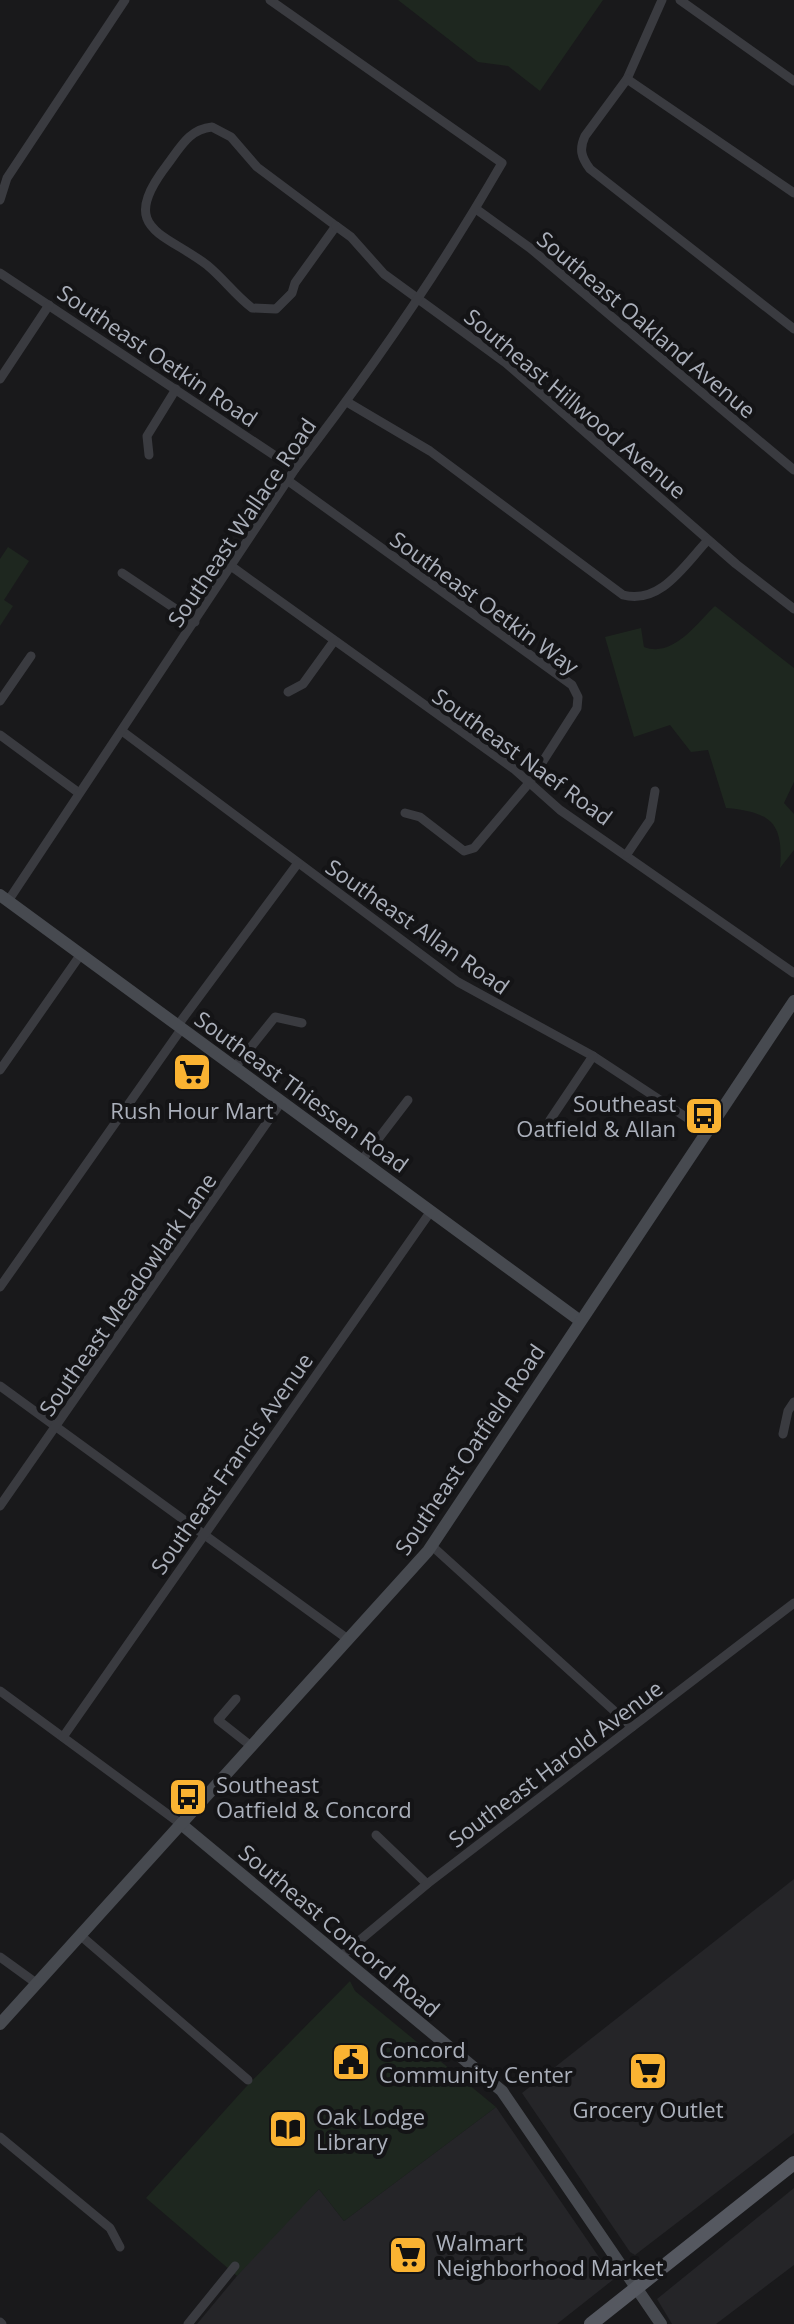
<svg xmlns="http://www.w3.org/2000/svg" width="794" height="2324" viewBox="0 0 794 2324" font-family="'Open Sans',sans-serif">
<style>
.built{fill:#252528}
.green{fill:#1e271f}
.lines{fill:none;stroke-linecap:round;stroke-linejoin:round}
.street{stroke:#3a3b40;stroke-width:9}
.secondary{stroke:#474a50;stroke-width:12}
.primary{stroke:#555860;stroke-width:14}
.labels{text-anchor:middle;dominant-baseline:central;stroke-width:8;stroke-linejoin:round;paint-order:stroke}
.street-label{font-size:22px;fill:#abb0bb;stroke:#141416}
.poi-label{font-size:22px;fill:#abb0bb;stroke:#141416;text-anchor:start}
</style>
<rect width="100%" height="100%" fill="#19191b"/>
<g class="built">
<path d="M 794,1879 L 794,2133 L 635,2255 L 630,2252 L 522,2093 Z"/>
<path d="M 496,2107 L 614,2279 L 557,2324 L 197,2324 L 261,2247 L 319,2189 L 344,2221 Z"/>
<path d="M 794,2188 L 794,2265 L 716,2324 L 672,2324 L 657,2299 Z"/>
</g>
<g class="green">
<path d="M 398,0 L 603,0 L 540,91 L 508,66 L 478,62 Z"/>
<path d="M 8,547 L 29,561 L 4,600 L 13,606 L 0,626 L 0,559 Z"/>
<path d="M 715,606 L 794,668 L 794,782 L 784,803 L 794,814 L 794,850 L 780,868 C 784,822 770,812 726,808 L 708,750 L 691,752 L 670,725 L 634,737 L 605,637 L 641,628 L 644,647 C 673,658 696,624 715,606 Z"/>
<path d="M 350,1981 L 355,1991 L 496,2107 L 344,2221 L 319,2189 L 237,2276 L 146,2198 L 245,2088 Z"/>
</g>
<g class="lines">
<g class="street">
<path d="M 662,0 L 627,79 L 585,136 C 579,149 581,157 590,169 L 794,329"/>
<path d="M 680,0 L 794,81"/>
<path d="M 627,79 L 794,193"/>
<path d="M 212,127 L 231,137 L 257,167 L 336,226 L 295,283 L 292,293 L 276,309 L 252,308 C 235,295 223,278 207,265 C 164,232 117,230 167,165 C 180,148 189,129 212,127 Z"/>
<path d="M 0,200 L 7,178 L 125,0"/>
<path d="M 476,209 L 530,248 L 794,470"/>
<path d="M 336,226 L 351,237 L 384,274 L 506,363 L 736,564 L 794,609"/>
<path d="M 0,273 L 295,469"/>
<path d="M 0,379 L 49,305"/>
<path d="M 347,402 L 430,451 L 623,595 C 661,605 685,564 708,540"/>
<path d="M 149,455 L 147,436 L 176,389"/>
<path d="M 287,480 L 572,685 L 578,697 L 577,708 L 529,783 L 474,848 L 464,851 L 420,817 L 405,813"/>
<path d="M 231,566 L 514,769 L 560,810 L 794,973"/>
<path d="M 122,573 L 195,622"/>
<path d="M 288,692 L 303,684 L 334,641"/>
<path d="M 0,701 L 31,656"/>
<path d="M 122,731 L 458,982 L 593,1056 L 707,1131"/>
<path d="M 0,735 L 79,793"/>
<path d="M 627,854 L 650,820 L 655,791"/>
<path d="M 8,901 L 295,469 C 370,372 441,269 502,163 L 270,0"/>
<path d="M 178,1025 L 298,863"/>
<path d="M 235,1067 L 275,1017 L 302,1023"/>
<path d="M 0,1070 L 81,954"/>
<path d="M 550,1120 L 593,1056"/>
<path d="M 362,1160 L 408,1100"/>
<path d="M 0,1287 L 182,1028"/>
<path d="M 0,1386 L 349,1640"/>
<path d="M 783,1434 L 788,1411 L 794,1402"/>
<path d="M 0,1506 L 282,1101"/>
<path d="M 432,1546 L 632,1727"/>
<path d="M 0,1691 L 181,1824"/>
<path d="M 236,1699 L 218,1720 L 251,1746"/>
<path d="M 63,1737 L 431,1211"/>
<path d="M 376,1835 L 427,1884"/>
<path d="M 80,1935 L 248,2080"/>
<path d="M 341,1956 L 427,1884 L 794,1603"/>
<path d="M 0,1957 L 36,1983"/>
<path d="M 0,2137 L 110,2228 L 120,2247"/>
<path d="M 0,2322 L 2,2324"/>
<path d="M 188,2324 L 235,2266"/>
</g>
<g class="secondary">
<path d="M 0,895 L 579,1320"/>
<path d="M 181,1824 L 502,2091 L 661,2324"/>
<path d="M 0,2024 L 428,1551 L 794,1001"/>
</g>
<path class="primary" d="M 591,2324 L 794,2163"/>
</g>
<defs>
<g id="supermarket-square" transform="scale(2)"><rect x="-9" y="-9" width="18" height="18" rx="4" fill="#fab332" stroke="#141416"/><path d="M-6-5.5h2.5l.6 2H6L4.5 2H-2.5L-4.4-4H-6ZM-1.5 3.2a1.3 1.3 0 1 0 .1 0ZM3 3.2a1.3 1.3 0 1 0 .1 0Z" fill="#111"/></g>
<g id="bus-square" transform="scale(2)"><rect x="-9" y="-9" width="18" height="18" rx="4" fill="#fab332" stroke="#141416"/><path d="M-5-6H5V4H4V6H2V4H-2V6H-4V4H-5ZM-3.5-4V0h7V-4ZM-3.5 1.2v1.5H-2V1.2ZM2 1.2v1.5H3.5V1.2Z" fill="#111"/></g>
<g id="civic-square" transform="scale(2)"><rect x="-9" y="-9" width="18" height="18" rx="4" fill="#fab332" stroke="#141416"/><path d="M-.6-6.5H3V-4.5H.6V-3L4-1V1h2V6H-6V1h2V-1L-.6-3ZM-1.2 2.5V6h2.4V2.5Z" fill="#111"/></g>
<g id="library-square" transform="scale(2)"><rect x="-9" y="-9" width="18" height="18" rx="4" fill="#fab332" stroke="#141416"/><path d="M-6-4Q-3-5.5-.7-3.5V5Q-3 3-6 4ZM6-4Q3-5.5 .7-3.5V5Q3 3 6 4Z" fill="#111"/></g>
</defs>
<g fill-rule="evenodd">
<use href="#supermarket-square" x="192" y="1072"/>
<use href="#bus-square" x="704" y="1116"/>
<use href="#bus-square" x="188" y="1797"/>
<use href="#civic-square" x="351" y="2062"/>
<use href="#supermarket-square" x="648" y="2071"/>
<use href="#library-square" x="288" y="2129"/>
<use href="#supermarket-square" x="408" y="2255"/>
</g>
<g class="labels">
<g class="street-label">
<text transform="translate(647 324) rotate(40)">Southeast Oakland Avenue</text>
<text transform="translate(158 355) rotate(34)">Southeast Oetkin Road</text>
<text transform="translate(576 403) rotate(40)">Southeast Hillwood Avenue</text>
<text transform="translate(241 522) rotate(-56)">Southeast Wallace Road</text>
<text transform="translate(485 602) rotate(36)">Southeast Oetkin Way</text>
<text transform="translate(523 756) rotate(36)">Southeast Naef Road</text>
<text transform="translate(418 926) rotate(35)">Southeast Allan Road</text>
<text transform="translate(302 1091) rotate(36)">Southeast Thiessen Road</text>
<text transform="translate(127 1294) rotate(-55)">Southeast Meadowlark Lane</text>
<text transform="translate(469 1449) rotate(-56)">Southeast Oatfield Road</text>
<text transform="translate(231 1463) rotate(-55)">Southeast Francis Avenue</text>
<text transform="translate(555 1763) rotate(-37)">Southeast Harold Avenue</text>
<text transform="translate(340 1930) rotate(40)">Southeast Concord Road</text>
</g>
<g class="poi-label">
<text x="676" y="1103" text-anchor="end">Southeast<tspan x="676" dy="25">Oatfield &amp; Allan</tspan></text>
<text x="192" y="1110" text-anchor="middle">Rush Hour Mart</text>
<text x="216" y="1784">Southeast<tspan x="216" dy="25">Oatfield &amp; Concord</tspan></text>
<text x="379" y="2049">Concord<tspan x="379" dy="25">Community Center</tspan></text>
<text x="648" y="2109" text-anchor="middle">Grocery Outlet</text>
<text x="316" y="2116">Oak Lodge<tspan x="316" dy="25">Library</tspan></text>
<text x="436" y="2242">Walmart<tspan x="436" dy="25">Neighborhood Market</tspan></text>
</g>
</g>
</svg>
